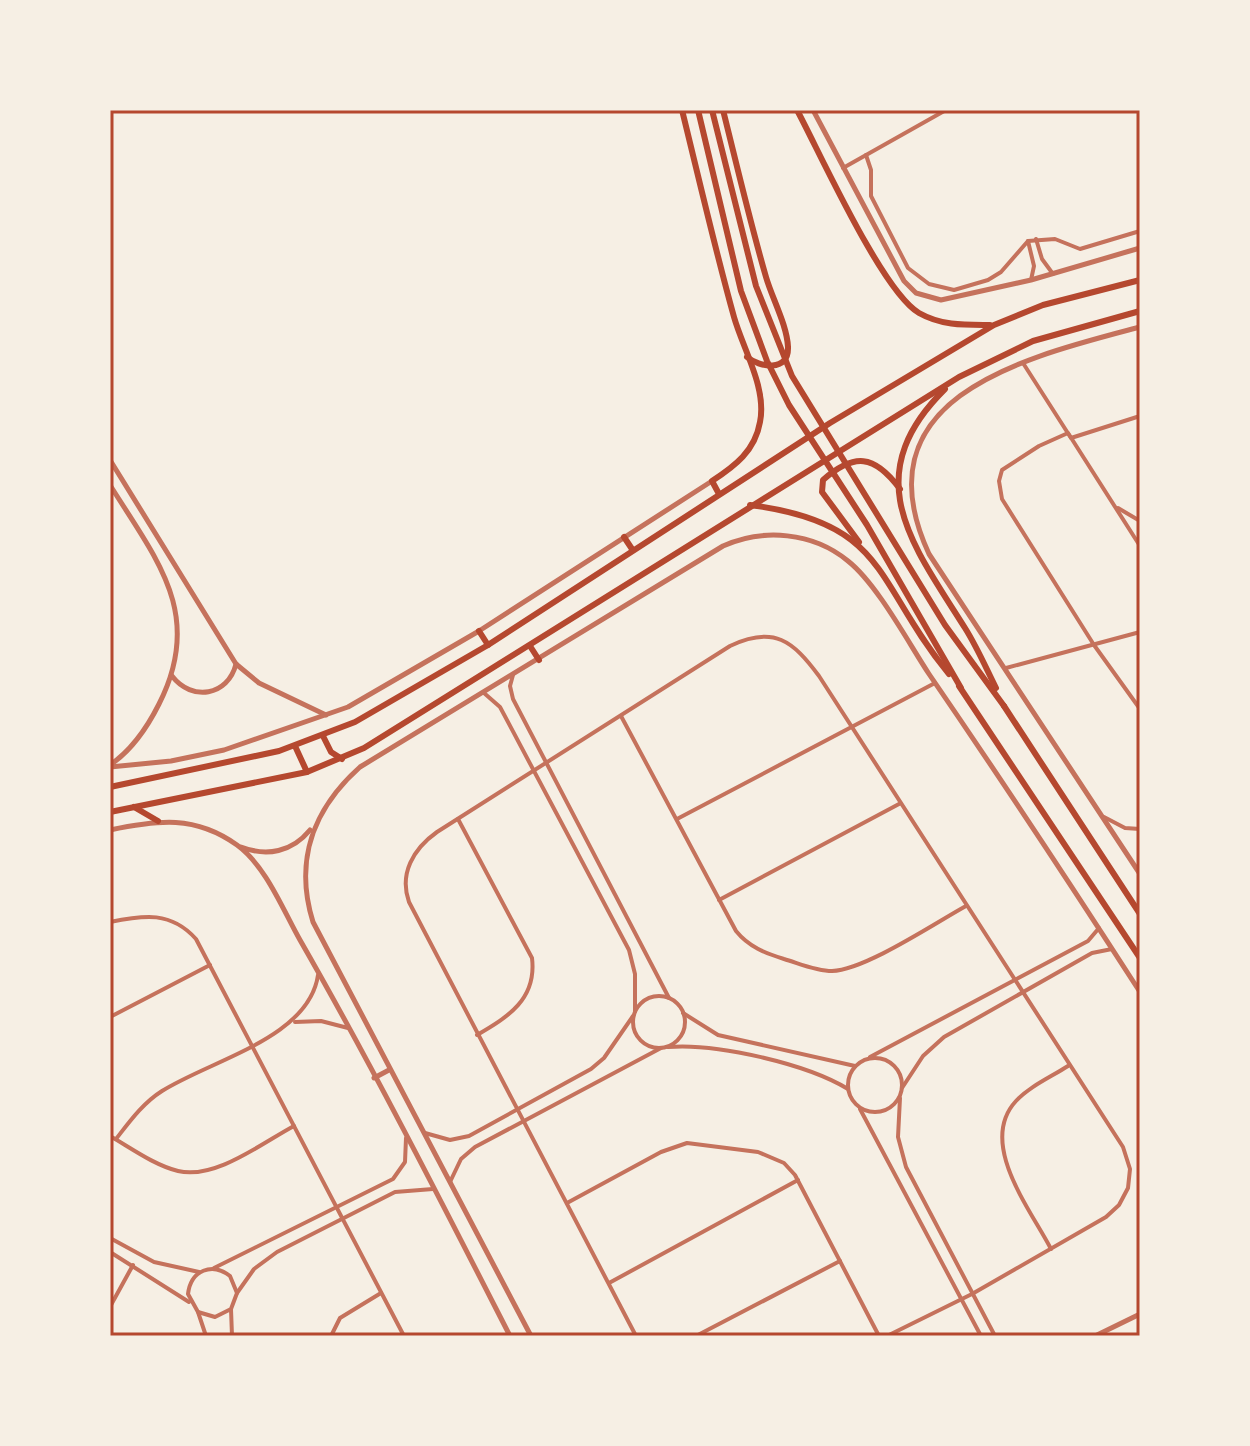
<svg xmlns="http://www.w3.org/2000/svg" width="1250" height="1446" viewBox="0 0 1250 1446" font-family="Literata,serif">
<style>
.lines{fill:none;stroke-linecap:round;stroke-linejoin:round}
.minor{stroke:#c5725c;stroke-width:4}
.tertiary{stroke:#c5725c;stroke-width:5}
.primary{stroke:#b5482f;stroke-width:6}
.neatline{fill:none;stroke:#b5482f;stroke-width:3}
</style>
<rect width="100%" height="100%" fill="#f6efe4"/>
<g class="lines">
<g class="minor">
<path d="M 866,155 L 871,170 L 871,196 L 908,268 L 929,284 L 954,290 L 988,280 L 1001,272 L 1028,241 L 1055,239 L 1080,249 L 1140,231"/>
<path d="M 843,168 L 946,110"/>
<path d="M 1036,239 L 1042,259 L 1053,274"/>
<path d="M 1028,241 L 1034,266 L 1031,280"/>
<path d="M 1023,363 L 1071,438 L 1140,416"/>
<path d="M 1118,508 L 1140,521"/>
<path d="M 1140,546 L 1068,433 L 1039,446 L 1002,470 L 999,481 L 1002,499 L 1094,645 L 1140,709"/>
<path d="M 1006,668 L 1140,632"/>
<path d="M 513,675 L 510,686 L 513,699 L 669,998"/>
<path d="M 484,693 L 500,707 L 629,950 L 635,974 L 635,1011"/>
<path d="M 621,716 L 736,931 C 749,947 765,953 784,959 C 798,963 816,971 832,971 C 865,970 935,923 966,906"/>
<path d="M 1104,817 L 1125,828 L 1140,829"/>
<path d="M 458,819 L 532,958 C 537,999 508,1017 477,1035"/>
<path d="M 677,819 L 935,683"/>
<path d="M 719,900 L 899,804"/>
<path d="M 110,922 C 144,915 171,911 196,939 L 404,1336"/>
<circle cx="659" cy="1022" r="26"/>
<path d="M 683,1013 L 718,1035 L 855,1066"/>
<path d="M 110,1017 L 210,965"/>
<path d="M 295,1022 L 321,1021 L 348,1028"/>
<path d="M 668,1047 C 717,1043 807,1064 848,1089"/>
<path d="M 870,1057 L 1088,941 L 1099,928"/>
<circle cx="875" cy="1085" r="27"/>
<path d="M 902,1088 L 923,1056 L 944,1037 L 1092,953 L 1112,949"/>
<path d="M 900,1098 L 898,1137 L 906,1167 L 995,1336"/>
<path d="M 860,1109 L 981,1336"/>
<path d="M 425,1133 L 450,1140 L 469,1136 L 591,1069 L 604,1058 L 633,1016"/>
<path d="M 110,1136 C 131,1148 154,1165 178,1171 C 215,1180 262,1143 294,1126"/>
<path d="M 116,1139 C 130,1121 143,1103 162,1091 C 211,1060 309,1038 318,975"/>
<path d="M 450,1182 L 461,1159 L 475,1147 L 661,1048"/>
<path d="M 567,1203 L 661,1152 L 687,1143 L 758,1152 L 784,1163 L 795,1175 L 879,1336"/>
<path d="M 110,1238 L 154,1262 L 199,1272"/>
<path d="M 1051,1249 C 1031,1210 977,1143 1016,1101 C 1030,1086 1051,1077 1068,1066"/>
<path d="M 110,1252 L 189,1302"/>
<path d="M 214,1268 L 393,1179 L 405,1162 L 406,1138"/>
<path d="M 609,1283 L 798,1180"/>
<path d="M 237,1293 L 254,1269 L 277,1252 L 395,1192 L 433,1189"/>
<path d="M 111,1305 L 133,1265"/>
<path d="M 231,1309 L 215,1317 L 198,1312 L 188,1294 C 191,1270 212,1262 230,1276 L 237,1293 L 231,1309 L 232,1336"/>
<path d="M 198,1312 L 206,1336"/>
<path d="M 331,1336 L 340,1318 L 381,1293"/>
<path d="M 636,1336 L 409,902 C 399,874 413,849 437,832 L 730,646 C 774,625 793,641 819,676 L 1123,1147 L 1130,1169 L 1128,1188 L 1119,1205 L 1106,1217 L 972,1294 L 887,1336"/>
<path d="M 696,1336 L 840,1261"/>
</g>
<g class="tertiary">
<path d="M 813,110 L 904,281 L 916,293 L 941,300 L 1031,280 L 1140,248"/>
<path d="M 1140,327 C 1027,357 856,396 929,554 L 1140,874"/>
<path d="M 110,460 L 236,664 L 259,683 L 326,715"/>
<path d="M 110,485 C 156,559 205,614 159,704 C 147,728 132,750 110,765"/>
<path d="M 172,676 C 192,702 228,696 236,664"/>
<path d="M 110,767 L 171,761 L 224,750 L 348,707 L 479,631 L 712,481"/>
<path d="M 110,830 C 158,820 195,815 237,845 C 266,866 283,910 300,940 C 374,1069 442,1203 510,1336"/>
<path d="M 241,847 C 267,857 292,852 310,830"/>
<path d="M 374,1078 L 389,1070"/>
<path d="M 531,1336 L 313,922 C 294,861 313,809 360,767 L 723,546 C 763,528 813,532 848,561 C 877,584 908,642 929,674 C 1001,779 1071,885 1140,992"/>
<path d="M 1095,1336 L 1140,1314"/>
</g>
<g class="primary">
<path d="M 682,110 C 699,179 715,249 734,317 C 743,349 767,388 760,422 C 755,451 735,466 712,481 L 719,494"/>
<path d="M 698,110 L 741,291 L 767,361 L 789,405 L 867,525 L 961,688"/>
<path d="M 712,110 L 756,286 L 792,376 L 945,625 L 1004,706"/>
<path d="M 723,110 C 737,166 750,222 766,277 C 772,298 787,325 788,347 C 789,373 759,367 747,357"/>
<path d="M 797,110 C 821,155 882,291 919,313 C 942,326 965,325 990,325"/>
<path d="M 945,389 C 856,477 913,545 965,628 C 977,647 986,668 996,688"/>
<path d="M 750,505 C 889,523 874,583 949,674"/>
<path d="M 624,537 L 632,549"/>
<path d="M 859,542 L 822,492 L 823,480 C 854,453 874,454 900,489"/>
<path d="M 479,631 L 488,645"/>
<path d="M 530,646 L 539,660"/>
<path d="M 959,686 L 1140,958"/>
<path d="M 1004,706 L 1140,914"/>
<path d="M 323,736 L 331,752 L 342,759"/>
<path d="M 295,746 L 307,772"/>
<path d="M 110,787 L 279,751 L 355,722 L 488,645 L 830,423 L 994,325 L 1043,305 L 1140,280"/>
<path d="M 134,807 L 158,821"/>
<path d="M 110,812 L 307,772 L 364,748 L 959,377 L 1033,341 L 1140,311"/>
</g>
</g>
<rect width="1250" height="1446" fill="none" stroke="#f6efe4" stroke-width="224"/>
<rect x="112" y="112" width="1026" height="1222" class="neatline"/>
</svg>
